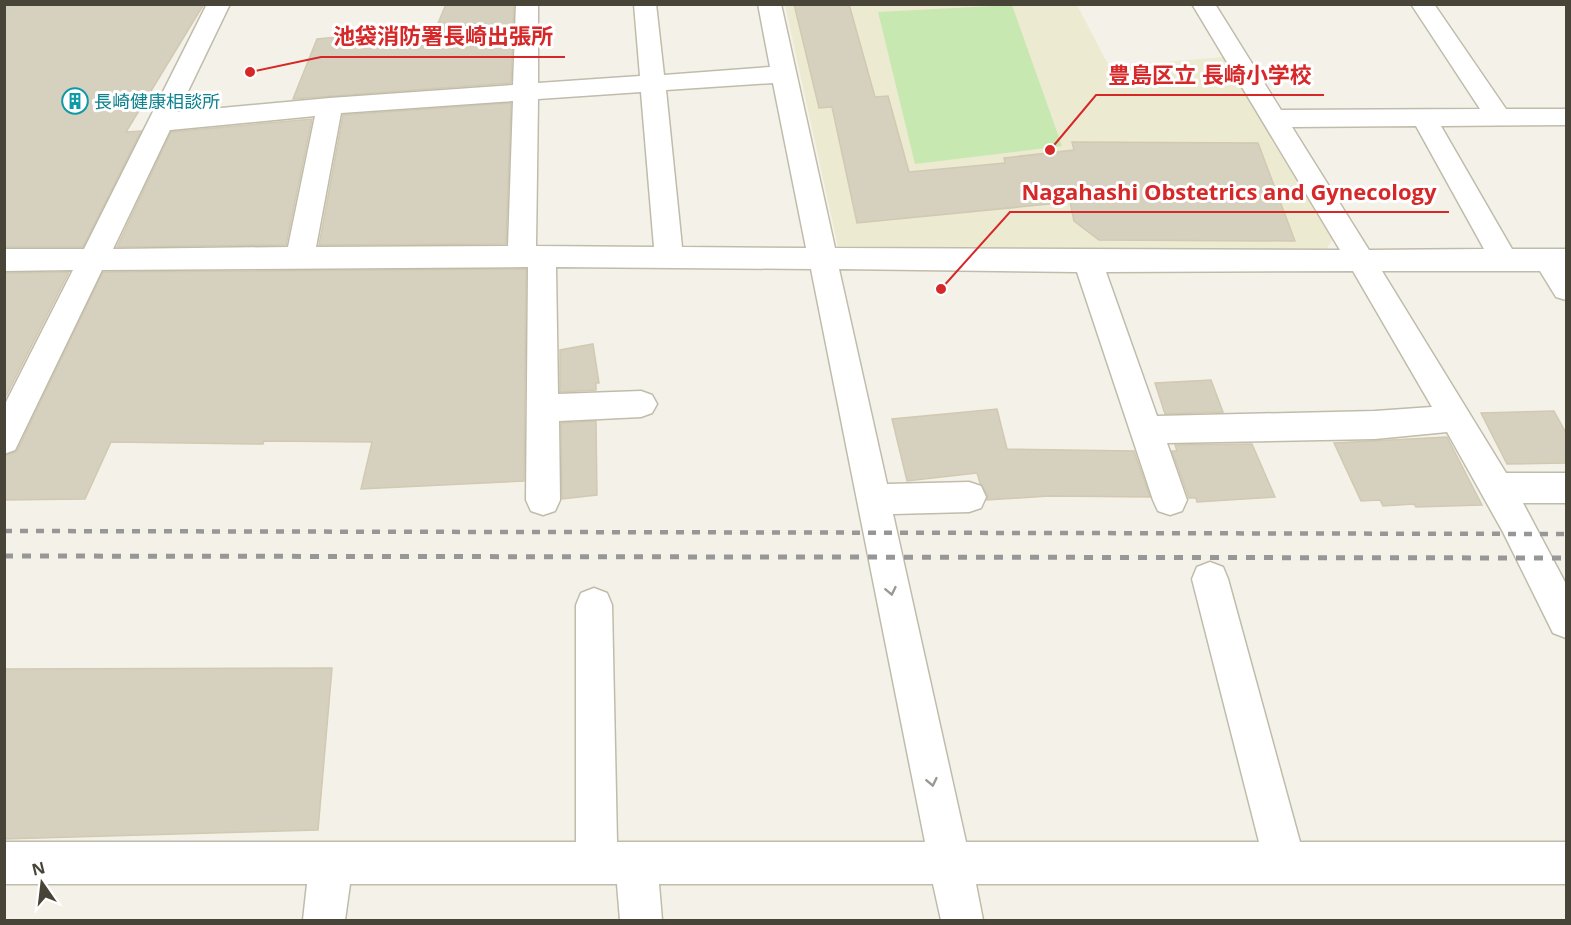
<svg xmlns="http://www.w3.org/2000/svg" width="1571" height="925" viewBox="0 0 1571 925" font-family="'Open Sans','Noto Sans JP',sans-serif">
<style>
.education{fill:#edead2}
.green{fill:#c7e8b1}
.building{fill:#d6d0be;stroke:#d1c9b1;stroke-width:1.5}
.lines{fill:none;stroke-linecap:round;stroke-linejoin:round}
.minor-casing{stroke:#c0bcab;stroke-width:3}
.minor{fill:#fff;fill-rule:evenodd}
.rail-far1{stroke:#979797;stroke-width:4.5;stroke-dasharray:8 8;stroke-linecap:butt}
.rail{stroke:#979797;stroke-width:5;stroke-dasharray:9 9;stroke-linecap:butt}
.oneway{stroke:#9a9891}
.labels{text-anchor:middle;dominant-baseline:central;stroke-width:6;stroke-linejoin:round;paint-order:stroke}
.far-culture-label{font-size:18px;fill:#0d838f;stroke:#fff;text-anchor:start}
.leader{fill:none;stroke:#d62828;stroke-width:2}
.callout-dot{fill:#d62828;stroke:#fff;stroke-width:2}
.callout-label{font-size:22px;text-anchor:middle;font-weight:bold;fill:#d62828;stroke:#fff;stroke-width:6;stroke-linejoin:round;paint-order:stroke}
</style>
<rect width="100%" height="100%" fill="#f4f2e8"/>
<path class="education" d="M 785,5 L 1077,5 L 1109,66 L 1225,57 L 1336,234 L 1325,251 L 838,247 Z"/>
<path class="green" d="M 1012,5 L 1062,146 L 915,164 L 878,12 Z"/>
<g class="building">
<path d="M 4,4 L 204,4 L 126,132 L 141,131 L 83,247 L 4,247 Z"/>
<path d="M 446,4 L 514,4 L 511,83 L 293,99 L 317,39 L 436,28 Z"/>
<path d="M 794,4 L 849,4 L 875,97 L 888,96 L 909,172 L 1005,163 L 1004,158 L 1074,150 L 1072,142 L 1258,143 L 1295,241 L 1099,240 L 1074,221 L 1070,202 L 857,223 L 832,107 L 819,108 Z"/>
<path d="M 511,103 L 506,244 L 319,245 L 343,115 Z"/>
<path d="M 312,119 L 286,245 L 117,247 L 171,132 Z"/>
<path d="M 526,269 L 524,481 L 361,489 L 372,442 L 264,441 L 263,444 L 111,442 L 85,499 L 4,500 L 4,456 L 17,451 L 103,272 Z"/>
<path d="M 69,272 L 4,400 L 4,273 Z"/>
<path d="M 593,344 L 599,383 L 596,383 L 596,390 L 560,392 L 560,350 Z"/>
<path d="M 1211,380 L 1223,412 L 1165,414 L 1155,383 Z"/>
<path d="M 997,409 L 1007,449 L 1134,451 L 1150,497 L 1049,496 L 987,500 L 988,496 L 980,483 L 977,473 L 907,481 L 892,419 Z"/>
<path d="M 1554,411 L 1566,433 L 1566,463 L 1507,464 L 1481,413 Z"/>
<path d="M 596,421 L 597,495 L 562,499 L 561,423 Z"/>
<path d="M 1447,437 L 1482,505 L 1416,507 L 1414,504 L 1383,506 L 1380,500 L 1361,501 L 1334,443 Z"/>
<path d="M 1252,444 L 1275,497 L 1197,502 L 1196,498 L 1189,498 L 1172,451 L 1177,451 L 1175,445 Z"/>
<path d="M 332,668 L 318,830 L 4,839 L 4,669 Z"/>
</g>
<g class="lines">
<g class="minor-casing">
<path id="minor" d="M 207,4 L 230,4 L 178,112 L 330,98 L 513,85 L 516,4 L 538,4 L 538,83 L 640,76 L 634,4 L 656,4 L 664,75 L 770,67 L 758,4 L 781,4 L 835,248 L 1340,250 L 1192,4 L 1215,4 L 1281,110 L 1480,109 L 1411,4 L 1434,4 L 1506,109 L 1566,109 L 1566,125 L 1441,126 L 1512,249 L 1566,249 L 1566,300 L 1556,297 L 1540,271 L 1382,271 L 1506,473 L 1566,473 L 1566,503 L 1523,503 L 1566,584 L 1566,638 L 1553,633 L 1503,532 L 1447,432 L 1375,439 L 1167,443 L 1187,500 L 1182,511 L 1170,515 L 1158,511 L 1153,500 L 1077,272 L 839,269 L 887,484 L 969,482 L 981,486 L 986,497 L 981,508 L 969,512 L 893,514 L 966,842 L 1259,842 L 1192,579 L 1197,567 L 1210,562 L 1223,567 L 1228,579 L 1300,842 L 1566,842 L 1566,884 L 976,884 L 983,920 L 941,920 L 933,884 L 659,884 L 662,920 L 620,920 L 617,884 L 350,884 L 345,920 L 303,920 L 307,884 L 4,884 L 4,842 L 576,842 L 576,605 L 581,593 L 594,588 L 607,593 L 612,605 L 617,842 L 925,842 L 811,269 L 556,267 L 558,394 L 641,391 L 652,395 L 657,404 L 652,413 L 641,417 L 559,421 L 560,500 L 555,511 L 543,515 L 531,511 L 526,500 L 528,267 L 102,270 L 15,450 L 4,454 L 4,406 L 73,270 L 4,271 L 4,249 L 84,249 ZM 773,83 L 806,248 L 682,247 L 666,90 ZM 641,92 L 654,247 L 536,246 L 538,99 ZM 513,101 L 508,246 L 316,247 L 341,113 ZM 315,116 L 288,247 L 113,249 L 170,130 ZM 1416,126 L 1484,249 L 1369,250 L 1292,127 ZM 1353,271 L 1432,407 L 1375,411 L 1157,416 L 1106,272 Z"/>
</g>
<use href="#minor" class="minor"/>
<path class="rail-far1" d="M 4,531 L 1566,534"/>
<path class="rail" d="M 4,556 L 1566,558"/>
</g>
<defs><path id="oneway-chevron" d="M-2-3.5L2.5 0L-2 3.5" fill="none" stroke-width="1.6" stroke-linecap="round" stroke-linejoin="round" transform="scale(1.5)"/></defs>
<g class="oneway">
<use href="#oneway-chevron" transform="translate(891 591) rotate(78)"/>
<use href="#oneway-chevron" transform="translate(932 782) rotate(78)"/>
</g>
<defs>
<g id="building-ring" transform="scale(1.35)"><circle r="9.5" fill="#fff" stroke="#0f9aa8" stroke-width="1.5"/><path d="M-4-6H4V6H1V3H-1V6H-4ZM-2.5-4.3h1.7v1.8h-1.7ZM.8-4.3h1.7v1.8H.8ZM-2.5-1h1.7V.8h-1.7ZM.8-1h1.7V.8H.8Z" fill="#0f9aa8"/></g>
</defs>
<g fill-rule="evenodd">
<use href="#building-ring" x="75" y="101"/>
</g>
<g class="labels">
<g class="far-culture-label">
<text x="94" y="101">長崎健康相談所</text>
</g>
</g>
<path class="leader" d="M250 72L321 57H565M1050 150L1096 95H1324M941 289L1010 212H1449"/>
<g class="callout-dot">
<circle cx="250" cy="72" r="6"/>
<circle cx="1050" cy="150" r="6"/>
<circle cx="941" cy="289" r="6"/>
</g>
<g class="callout-label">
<text x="443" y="44">池袋消防署長崎出張所</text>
<text x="1210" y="83">豊島区立 長崎小学校</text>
<text x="1229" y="200">Nagahashi Obstetrics and Gynecology</text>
</g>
<rect width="1571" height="925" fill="none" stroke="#484437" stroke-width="12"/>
<g transform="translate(42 883) rotate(346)" stroke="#ffffff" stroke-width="4.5" paint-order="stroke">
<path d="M0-4.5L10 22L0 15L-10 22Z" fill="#484437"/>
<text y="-9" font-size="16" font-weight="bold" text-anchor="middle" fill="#484437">N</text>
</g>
</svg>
